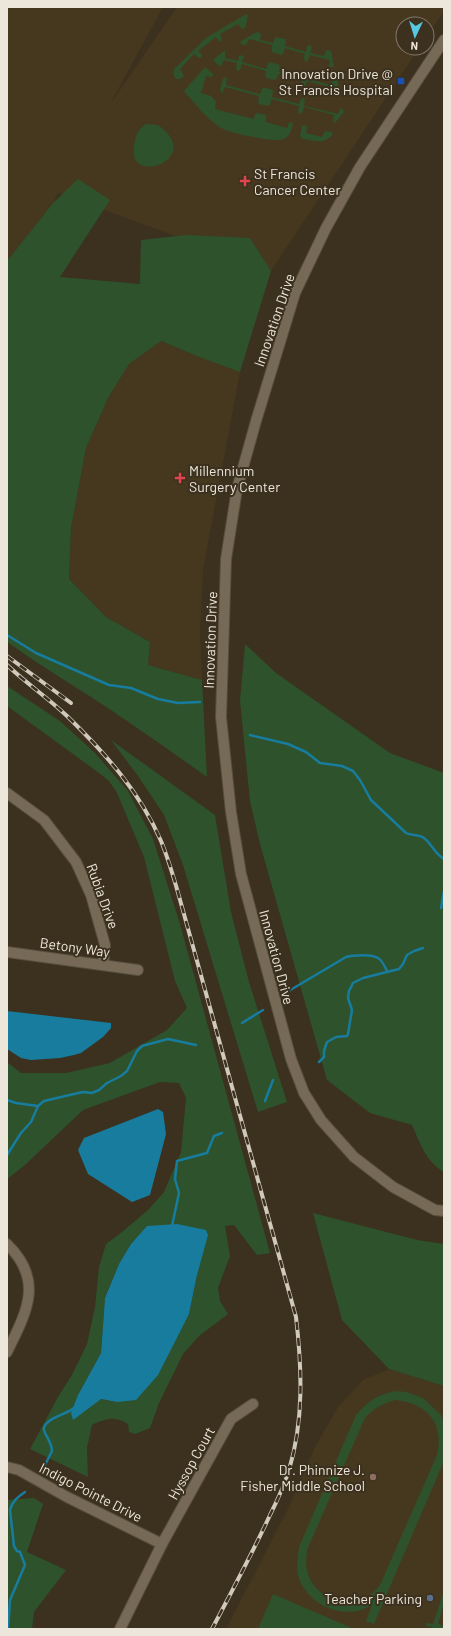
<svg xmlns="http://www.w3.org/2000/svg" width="451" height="1636" viewBox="0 0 451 1636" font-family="Barlow,sans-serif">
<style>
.built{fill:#46381f}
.green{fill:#2d522c;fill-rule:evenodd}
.water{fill:#187c9f}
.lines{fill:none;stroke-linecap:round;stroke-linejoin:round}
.stream{stroke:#187c9f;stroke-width:2.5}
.street-casing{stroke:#574e3e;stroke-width:12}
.street{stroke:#766a56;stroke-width:10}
.rail-casing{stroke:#d0c9bc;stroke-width:4}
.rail{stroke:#3b311e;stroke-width:2.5;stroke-dasharray:8;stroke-linecap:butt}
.transit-dot{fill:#1a4fb4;stroke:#3b311e;stroke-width:1.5}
.health-dot{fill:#e0444e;stroke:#3b311e;stroke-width:1.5}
.education-dot{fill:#8d6e63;stroke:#3b311e;stroke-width:1.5}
.service-dot{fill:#5c6f8a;stroke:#3b311e;stroke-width:1.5}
.labels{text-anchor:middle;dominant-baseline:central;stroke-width:4;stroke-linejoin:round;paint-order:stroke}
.poi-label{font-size:14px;fill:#ede6db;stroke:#3b311e;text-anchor:end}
.street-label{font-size:14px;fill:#ede6db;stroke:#3b311e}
</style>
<rect width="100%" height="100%" fill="#3b311e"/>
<g class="built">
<path d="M 7,7 L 163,7 L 109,106 L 177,7 L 444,7 L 444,11 L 427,36 L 427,24 L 403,24 L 403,48 L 419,48 L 271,271 L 58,193 L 53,203 L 7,261 Z"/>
<path d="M 160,341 L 199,357 L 240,372 L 203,570 L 200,632 L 202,680 L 148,665 L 150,642 L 106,617 L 69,579 L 71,528 L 86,448 L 108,398 L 129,364 Z"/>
<path d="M 389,1369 L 444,1386 L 444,1629 L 226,1629 L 289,1507 L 315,1447 L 338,1407 L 363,1380 Z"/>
</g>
<g class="green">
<path d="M 246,14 L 248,16 L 245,28 L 242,29 L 238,24 L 220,34 L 222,39 L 221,42 L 219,41 L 216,37 L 198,51 L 202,55 L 201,58 L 199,58 L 194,54 L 180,69 L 184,76 L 180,79 L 176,79 L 173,74 L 174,69 L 206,38 Z"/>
<path d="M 257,32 L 261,34 L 260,40 L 273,43 L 275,37 L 286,39 L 285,46 L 306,52 L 307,46 L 310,45 L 312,47 L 310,53 L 324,56 L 326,50 L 331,51 L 334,67 L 329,67 L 330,60 L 310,55 L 308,60 L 306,62 L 304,59 L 305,54 L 285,48 L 283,54 L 281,55 L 272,52 L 272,45 L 249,39 L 246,45 L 240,44 L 241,41 Z"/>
<path d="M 225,50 L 225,58 L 238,61 L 239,56 L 242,55 L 244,57 L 242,62 L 266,69 L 269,62 L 278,64 L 280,66 L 279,72 L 303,78 L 304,72 L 307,71 L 308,74 L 307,79 L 331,85 L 333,79 L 337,79 L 340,96 L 338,97 L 333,95 L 334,88 L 307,81 L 305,87 L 303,88 L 301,86 L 302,80 L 278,74 L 276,80 L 266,78 L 265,76 L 266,71 L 242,64 L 240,70 L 238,71 L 236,69 L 237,63 L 224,60 L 222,65 L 219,66 L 213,60 Z"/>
<path d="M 204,68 L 206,68 L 214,75 L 211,77 L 206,76 L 201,93 L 211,96 L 216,101 L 215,109 L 253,119 L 256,113 L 266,115 L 266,122 L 287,128 L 289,123 L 292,122 L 293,124 C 291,130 290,136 284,139 C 274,143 230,133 221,128 C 207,119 194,103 184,91 Z"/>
<path d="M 225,77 L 227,79 L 226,85 L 260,94 L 263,87 L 273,90 L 272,97 L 299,104 L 301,99 L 303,98 L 305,100 L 304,106 L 338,114 L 340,109 L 342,108 L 344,112 L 335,123 L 333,121 L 334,115 L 304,107 L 302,113 L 300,114 L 298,112 L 299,106 L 272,99 L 269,106 L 259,104 L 258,102 L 259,96 L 225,87 L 222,94 L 220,89 L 223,79 Z"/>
<path d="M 146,124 L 158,125 C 206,159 128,186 134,148 C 135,137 137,130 146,124 Z"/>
<path d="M 305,125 L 307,127 L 306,133 L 322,137 L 325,131 L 332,132 L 333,134 C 324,145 313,141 301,138 L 300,136 L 302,126 Z"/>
<path d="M 78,179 L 110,200 L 60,277 L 140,284 L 141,240 L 186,235 L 250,238 L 271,271 L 240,372 L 199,357 L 161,341 L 129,364 L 108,398 L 86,448 L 71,528 L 69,579 L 106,617 L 150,642 L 148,665 L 202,680 L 207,777 C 169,750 131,723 91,697 C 63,679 35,662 7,642 L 7,261 L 53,203 Z"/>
<path d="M 245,644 L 276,673 L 390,753 L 444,773 L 444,1172 C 426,1162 420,1143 412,1125 L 370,1113 L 327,1080 L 260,844 L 250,801 L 240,701 Z"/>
<path d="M 7,686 L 60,721 L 95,753 L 128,791 L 153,839 L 180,924 L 270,1253 L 257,1255 L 234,1225 L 225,1226 L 230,1256 L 218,1288 L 220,1301 L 228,1314 L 199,1336 L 183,1354 L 159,1403 L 150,1428 L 135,1434 L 129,1432 L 128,1424 C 114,1416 107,1418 92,1425 L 87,1448 L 88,1477 L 30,1449 L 58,1397 L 72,1375 L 87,1344 L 95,1307 L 99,1267 L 106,1244 L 122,1232 L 148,1210 L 164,1192 L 181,1152 L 186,1098 L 179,1083 L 160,1082 L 83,1110 L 25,1165 L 7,1179 L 7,1062 L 21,1073 L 66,1073 L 110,1063 L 167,1030 L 187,1008 L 175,981 L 144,857 L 117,793 L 109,781 L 99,773 L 7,706 ZM 147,1226 L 197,1275 L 189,1314 L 117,1402 L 78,1395 L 101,1353 L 105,1298 L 119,1264 L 131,1244 Z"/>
<path d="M 111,740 L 215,815 L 231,912 L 249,982 L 287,1102 L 258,1112 L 183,865 L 164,815 L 138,776 Z"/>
<path d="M 313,1213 L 417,1240 L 444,1244 L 444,1386 L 389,1369 L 342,1320 Z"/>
<path d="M 396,1391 L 406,1392 L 423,1398 L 441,1415 L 444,1422 L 444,1461 L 374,1624 L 366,1621 L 372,1605 C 367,1607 362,1610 357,1611 C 334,1615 310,1603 300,1581 C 295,1571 298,1558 299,1547 L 356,1415 C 370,1400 376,1395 396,1391 ZM 396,1400 C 428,1404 444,1423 437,1455 L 380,1585 C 377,1589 373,1593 369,1596 C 343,1611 306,1594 306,1562 C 306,1558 307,1554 307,1550 L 365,1418 C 374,1408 383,1403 396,1400 Z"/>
<path d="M 34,1498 L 43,1504 L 27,1552 L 66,1570 L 34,1612 L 32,1629 L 7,1629 L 7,1500 Z"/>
<path d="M 444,1591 L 444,1604 L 438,1624 L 444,1626 L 444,1628 L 432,1629 L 432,1627 L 426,1626 L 426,1623 L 433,1624 Z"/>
<path d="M 273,1594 L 354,1629 L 258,1629 Z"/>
</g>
<g class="water">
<path d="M 7,1011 L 111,1023 L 111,1028 L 103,1037 L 81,1053 L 74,1055 L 60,1058 L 31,1060 L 21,1058 L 7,1049 Z"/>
<path d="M 158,1109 L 163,1112 L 166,1134 L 150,1195 L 132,1202 L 88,1174 L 78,1150 L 84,1138 Z"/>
<path d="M 177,1224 L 206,1230 L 208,1235 L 197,1275 L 189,1314 L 158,1375 L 136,1400 L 117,1402 L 101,1399 L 73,1420 L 71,1413 L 78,1395 L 101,1353 L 105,1298 L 119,1264 L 131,1244 L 147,1226 Z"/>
</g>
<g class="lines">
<g class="stream">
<path d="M 7,635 L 36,653 L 109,685 L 131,688 L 158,699 L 178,703 L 200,702"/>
<path d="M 250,735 L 288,744 L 306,752 L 320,763 L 342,766 L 353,771 L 360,780 L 371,800 L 406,833 C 412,836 418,834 424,838 C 433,845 433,852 444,859"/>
<path d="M 441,908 L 444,891"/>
<path d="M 287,992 L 346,957 C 353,955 372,954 378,958 C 382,960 385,967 387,971"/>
<path d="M 242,1023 L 263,1010"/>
<path d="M 319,1062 L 324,1057 L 324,1051 L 327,1042 L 336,1037 L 347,1036 L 348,1034 L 352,1010 L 348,998 L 349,991 L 353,983 L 363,978 L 399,969 L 403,964 L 407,955 L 414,951 L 423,948"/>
<path d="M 7,1100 L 16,1103 L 38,1106"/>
<path d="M 265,1101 L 273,1080"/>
<path d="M 7,1155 L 21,1133 L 31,1122 L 38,1106 L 44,1101 L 74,1094 L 83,1092 L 92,1093 L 99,1090 L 107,1083 L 121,1076 L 127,1071 L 137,1051 L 142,1046 L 168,1039 L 196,1045"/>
<path d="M 172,1226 L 179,1193 L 175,1179 L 177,1161 L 207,1153 L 214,1136 L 222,1133"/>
<path d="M 41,1473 L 52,1451 C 52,1443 46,1437 44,1430 C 42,1419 68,1414 74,1408"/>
<path d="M 8,1629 L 10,1600 L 25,1565 L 20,1552 L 17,1551 L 14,1546 L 10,1510 C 12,1501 18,1497 25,1492"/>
</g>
<g class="street-casing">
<g id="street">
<path d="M 444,40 L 360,167 L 326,228 L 295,293 L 256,421 L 237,489 L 226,559 L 221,717 L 231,812 L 241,874 L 291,1059 L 304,1093 L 321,1120 L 354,1157 L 393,1187 L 435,1210 L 444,1211"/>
<path d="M 7,793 L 44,820 L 76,862 L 91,895 L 105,945 L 103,965"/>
<path d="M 7,952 L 138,970"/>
<path d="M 7,1244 C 45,1281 26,1313 7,1352"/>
<path d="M 7,1467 L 19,1470 L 67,1497 L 162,1544"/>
<path d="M 120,1629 L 162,1544 L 231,1419 L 253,1404"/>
</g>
</g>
<use href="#street" class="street"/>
<g class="rail-casing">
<g id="rail">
<path d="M 7,656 L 71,703"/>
<path d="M 7,665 C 26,683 48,698 67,716 C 105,753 140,792 161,841 C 170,863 176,885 182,907 L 296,1317 C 302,1369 304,1420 289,1470 C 284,1486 277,1501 270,1515 C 252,1554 232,1591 212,1629"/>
</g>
</g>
<use href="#rail" class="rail"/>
</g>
<rect class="transit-dot" x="397" y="77" width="8" height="8" rx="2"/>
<g class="health-dot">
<path d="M243 175h4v4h4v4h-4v4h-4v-4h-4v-4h4z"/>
<path d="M178 472h4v4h4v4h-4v4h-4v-4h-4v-4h4z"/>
</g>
<circle class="education-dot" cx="373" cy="1477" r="4"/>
<circle class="service-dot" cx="430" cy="1598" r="4"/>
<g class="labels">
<g class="poi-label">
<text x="393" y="73">Innovation Drive @<tspan x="393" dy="16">St Francis Hospital</tspan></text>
<text x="254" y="173" text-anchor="start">St Francis<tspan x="254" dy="16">Cancer Center</tspan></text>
<text x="189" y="470" text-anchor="start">Millennium<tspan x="189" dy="16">Surgery Center</tspan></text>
<text x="365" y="1469">Dr. Phinnize J.<tspan x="365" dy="16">Fisher Middle School</tspan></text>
<text x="422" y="1598">Teacher Parking</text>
</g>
<g class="street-label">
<text transform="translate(274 320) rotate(-71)">Innovation Drive</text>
<text transform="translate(210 640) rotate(-88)">Innovation Drive</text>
<text transform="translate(103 896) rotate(70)">Rubia Drive</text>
<text transform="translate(75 947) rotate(8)">Betony Way</text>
<text transform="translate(277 957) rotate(75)">Innovation Drive</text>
<text transform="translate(191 1463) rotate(-61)">Hyssop Court</text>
<text transform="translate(91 1492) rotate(27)">Indigo Pointe Drive</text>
</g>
</g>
<rect width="451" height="1636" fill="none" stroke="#ede6db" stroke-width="16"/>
<g transform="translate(415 36) rotate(184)"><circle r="19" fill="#3b311e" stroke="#82796a"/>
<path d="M0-3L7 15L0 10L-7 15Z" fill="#56c9e0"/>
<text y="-6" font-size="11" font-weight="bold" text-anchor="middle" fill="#ede6db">N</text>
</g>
</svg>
